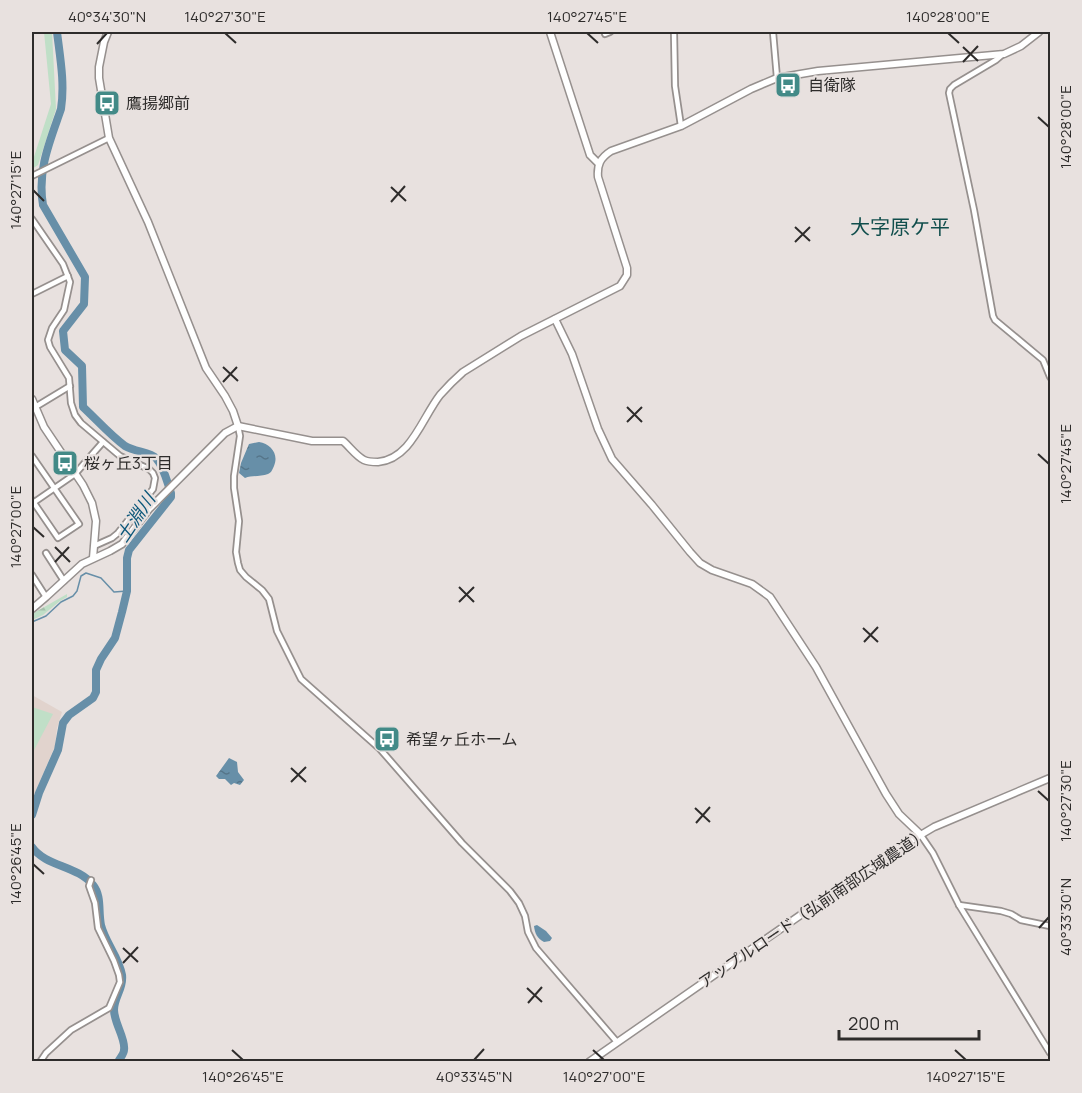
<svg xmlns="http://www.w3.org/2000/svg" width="1082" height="1093" viewBox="0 0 1082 1093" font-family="Manrope,'Noto Sans JP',sans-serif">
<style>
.built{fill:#e1d3cd}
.forest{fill:url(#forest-firs)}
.park{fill:#c0dfc7}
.water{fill:url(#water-ripples)}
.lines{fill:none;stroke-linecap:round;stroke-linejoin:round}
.stream{stroke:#678fa8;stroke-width:1.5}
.river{stroke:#678fa8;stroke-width:8}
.street-casing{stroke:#96908e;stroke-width:8}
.secondary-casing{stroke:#96908e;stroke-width:9}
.street{stroke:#fff;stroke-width:4.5}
.secondary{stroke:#fff;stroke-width:6}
.ticks{fill:none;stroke:#2e2c2b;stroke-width:2}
.labels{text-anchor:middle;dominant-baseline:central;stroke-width:4.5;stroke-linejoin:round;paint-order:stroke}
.poi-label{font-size:16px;fill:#2e2c2b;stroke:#e8e1df;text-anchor:start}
.street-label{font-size:16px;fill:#2e2c2b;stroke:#e8e1df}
.water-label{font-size:18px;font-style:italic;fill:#0c577a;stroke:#e8e1df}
.quarter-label{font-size:20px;fill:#104e4c;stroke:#e8e1df}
.neatline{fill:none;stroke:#2e2c2b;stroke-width:2}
.ticks-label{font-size:15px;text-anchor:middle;fill:#2e2c2b}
</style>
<defs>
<pattern id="forest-firs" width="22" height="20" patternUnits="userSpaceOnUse" patternTransform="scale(1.5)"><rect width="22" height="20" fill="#c0dfc7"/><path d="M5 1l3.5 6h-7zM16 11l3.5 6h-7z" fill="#a5c0ab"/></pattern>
<pattern id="water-ripples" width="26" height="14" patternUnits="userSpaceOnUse" patternTransform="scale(1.5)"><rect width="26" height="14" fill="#678fa8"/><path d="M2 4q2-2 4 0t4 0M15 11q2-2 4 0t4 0" fill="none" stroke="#557589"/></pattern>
</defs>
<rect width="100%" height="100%" fill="#e8e1df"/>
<path class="built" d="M 32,695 L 62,712 L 57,728 L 55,746 L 33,797 L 32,797 Z"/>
<path class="forest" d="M 67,594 L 67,597 L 60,601 L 43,615 L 32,620 L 32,614 Z"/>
<g class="park">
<path d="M 44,32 L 52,32 L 56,109 L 38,165 L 32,169 L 32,163 L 51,104 Z"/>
<path d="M 32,707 L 53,714 L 32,754 Z"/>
</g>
<g class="water">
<path d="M 259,442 C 271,444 279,454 274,466 C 272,470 272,472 268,474 C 261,477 252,475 245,478 L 239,473 L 241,463 L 249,444 Z"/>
<path d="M 229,758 L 237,762 L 238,772 L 244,780 L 240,785 L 234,783 L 231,785 L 225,779 L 219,779 L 216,776 Z"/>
<path d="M 537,925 L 546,931 L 552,938 L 550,941 L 544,942 C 537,938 535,934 534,926 Z"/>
</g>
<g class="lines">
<path class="stream" d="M 32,622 L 46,616 L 61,602 L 73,596 L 77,591 L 81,576 L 86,573 L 101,578 L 114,592 L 127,591"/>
<g class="river">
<path d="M 32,815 L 39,793 L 58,750 L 63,723 L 69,715 L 93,698 L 96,692 L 96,670 L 101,659 L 115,638 L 122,612 L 127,591 L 127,558 L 129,550 L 171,497 L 171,493 C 167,482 164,467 156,458 C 150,452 135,452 125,446 C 110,435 97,420 83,407 L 82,366 L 65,350 L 63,331 L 84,304 L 85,277 L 43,205 C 37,170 50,141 61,109 C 65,83 60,57 57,32"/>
<path d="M 32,847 C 46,867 77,865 93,885 C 102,896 98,911 101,925 C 105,942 119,957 122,975 C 124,988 114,997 114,1010 C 114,1023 126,1039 124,1050 C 124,1054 120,1058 118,1062"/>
</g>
<g class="street-casing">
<g id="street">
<path d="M 674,32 L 675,86 L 681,126"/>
<path d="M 773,32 L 777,78"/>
<path d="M 605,34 L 610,32"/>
<path d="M 1003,54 L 996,60 L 954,85 L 950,89 L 949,93 L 974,210 L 993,316 L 995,320 L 1043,360 L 1050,377"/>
<path d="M 32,176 L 109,138"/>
<path d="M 32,219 L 63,264 L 70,282 L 64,310 L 52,328 L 48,340 L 50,347 L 69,378 L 71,403 L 75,415 L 81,423 L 120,456 L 149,469 L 153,473 L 155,478 L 153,489 L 118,533 L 112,538 L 94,546"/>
<path d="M 32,294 L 68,276"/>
<path d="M 32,409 L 70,386"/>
<path d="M 238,426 L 240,436 L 234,476 L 234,488 L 239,521 L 236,552 L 238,563 L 240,570 L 246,577 L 262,590 L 269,599 L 277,631 L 301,679 L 380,749 L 462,843 L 510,891 L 519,903 L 525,916 L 528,932 L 536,948 L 617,1042"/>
<path d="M 32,456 L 79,524 L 58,538 L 32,500"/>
<path d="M 33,503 L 75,474 L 103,442"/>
<path d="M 46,553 L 64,581"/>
<path d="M 32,575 L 46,597"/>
<path d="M 920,834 L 933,853 L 959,905 L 1050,1053"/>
<path d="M 959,905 L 1001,911 L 1011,914 L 1021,920 L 1050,926"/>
<path d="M 40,1062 L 46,1053 L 71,1030 L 109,1008 L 120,982 L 119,975 L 114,961 L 98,928 L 95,903 L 89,886 L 91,880"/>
</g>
</g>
<g class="secondary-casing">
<g id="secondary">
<path d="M 108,32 L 104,42 L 99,67 L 99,78 L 109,138 L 148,222 L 206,368 L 225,396 L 233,411 L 238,426"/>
<path d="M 550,32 L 590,155 L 598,163"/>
<path d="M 555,319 L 572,354 L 598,429 L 612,459 L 652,505 L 690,552 L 700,563 L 712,570 L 752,584 L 770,597 L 816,667 L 886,794 L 899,814 L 920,834"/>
<path d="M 32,399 L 44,427 L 83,485 L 92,503 L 96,521 L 93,558"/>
<path d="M 32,609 L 46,597 L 82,564 L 110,551 L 122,544 L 149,509 L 225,433 L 238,426 L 312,441 L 343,441 C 350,447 356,456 364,460 C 368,462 373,462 378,462 C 411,459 422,418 440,395 C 447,387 455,379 463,372 L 521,336 L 620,286 L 627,275 L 627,268 L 598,177 C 597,165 600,158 611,151 L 681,126 L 751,89 L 777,78 L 818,71 L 1004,54 L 1021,46 L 1039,32"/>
<path d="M 589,1062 L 887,855 L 934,827 L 1050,778"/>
</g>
</g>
<use href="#street" class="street"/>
<use href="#secondary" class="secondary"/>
</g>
<path class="ticks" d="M 225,33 L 236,43M 587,33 L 598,43M 948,33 L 959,43M 97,44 L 107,33M 963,47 L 978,61M 963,62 L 978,46M 1038,117 L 1049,127M 391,187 L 406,201M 33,190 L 44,201M 391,202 L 405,186M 795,227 L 810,241M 795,242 L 810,227M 223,367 L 238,381M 223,382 L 237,367M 627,407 L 642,422M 627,422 L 642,407M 1038,454 L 1049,464M 33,527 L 44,537M 55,547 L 70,562M 55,562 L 69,547M 459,587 L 474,602M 459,602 L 474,587M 863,628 L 878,642M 864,642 L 878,627M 291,768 L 306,782M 291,782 L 306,767M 1038,791 L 1049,801M 695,808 L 710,822M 696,823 L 710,807M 33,864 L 44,874M 1039,928 L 1049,917M 123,948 L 138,962M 123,963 L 138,947M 527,988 L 542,1002M 528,1003 L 542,987M 232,1050 L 243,1060M 593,1050 L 604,1060M 955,1050 L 966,1060M 474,1060 L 484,1049"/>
<defs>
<g id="bus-square" transform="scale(1.35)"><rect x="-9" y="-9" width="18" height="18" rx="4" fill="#428a87" stroke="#e8e1df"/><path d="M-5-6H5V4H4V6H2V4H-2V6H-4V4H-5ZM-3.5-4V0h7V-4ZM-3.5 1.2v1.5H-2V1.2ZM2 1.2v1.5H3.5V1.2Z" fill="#fff"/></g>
</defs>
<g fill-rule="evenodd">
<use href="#bus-square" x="788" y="85"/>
<use href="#bus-square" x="107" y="103"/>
<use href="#bus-square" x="65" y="463"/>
<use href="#bus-square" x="387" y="739"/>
</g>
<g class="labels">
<g class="poi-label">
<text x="808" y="85">自衛隊</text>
<text x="126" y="103">鷹揚郷前</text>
<text x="84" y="463">桜ヶ丘3丁目</text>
<text x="406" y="739">希望ヶ丘ホーム</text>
</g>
<g class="street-label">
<text transform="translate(813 908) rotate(-34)">アップルロード（弘前南部広域農道）</text>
</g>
<g class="water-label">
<text transform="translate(135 517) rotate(-56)">土淵川</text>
</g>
<g class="quarter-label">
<text x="900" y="226">大字原ケ平</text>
</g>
</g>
<rect width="1082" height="1093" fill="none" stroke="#e8e1df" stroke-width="66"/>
<path d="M839 1030v9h140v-9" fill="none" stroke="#2e2c2b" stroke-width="3"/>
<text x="848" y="1030" font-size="18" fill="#2e2c2b" stroke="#e8e1df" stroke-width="4.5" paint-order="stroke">200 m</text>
<rect x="33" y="33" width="1016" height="1027" class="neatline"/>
<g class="ticks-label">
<text x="107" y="22">40°34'30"N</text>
<text x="225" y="22">140°27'30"E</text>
<text x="587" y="22">140°27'45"E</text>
<text x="948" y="22">140°28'00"E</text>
<text transform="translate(1066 127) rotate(-90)" y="5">140°28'00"E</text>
<text transform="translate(16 190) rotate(-90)" y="5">140°27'15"E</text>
<text transform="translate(1066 464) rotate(-90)" y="5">140°27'45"E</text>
<text transform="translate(16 527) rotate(-90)" y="5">140°27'00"E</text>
<text transform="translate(1066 801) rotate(-90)" y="5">140°27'30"E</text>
<text transform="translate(16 864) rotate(-90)" y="5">140°26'45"E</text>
<text transform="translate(1066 917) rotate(-90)" y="5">40°33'30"N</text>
<text x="243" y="1082">140°26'45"E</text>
<text x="474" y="1082">40°33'45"N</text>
<text x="604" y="1082">140°27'00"E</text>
<text x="966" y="1082">140°27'15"E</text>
</g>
</svg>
